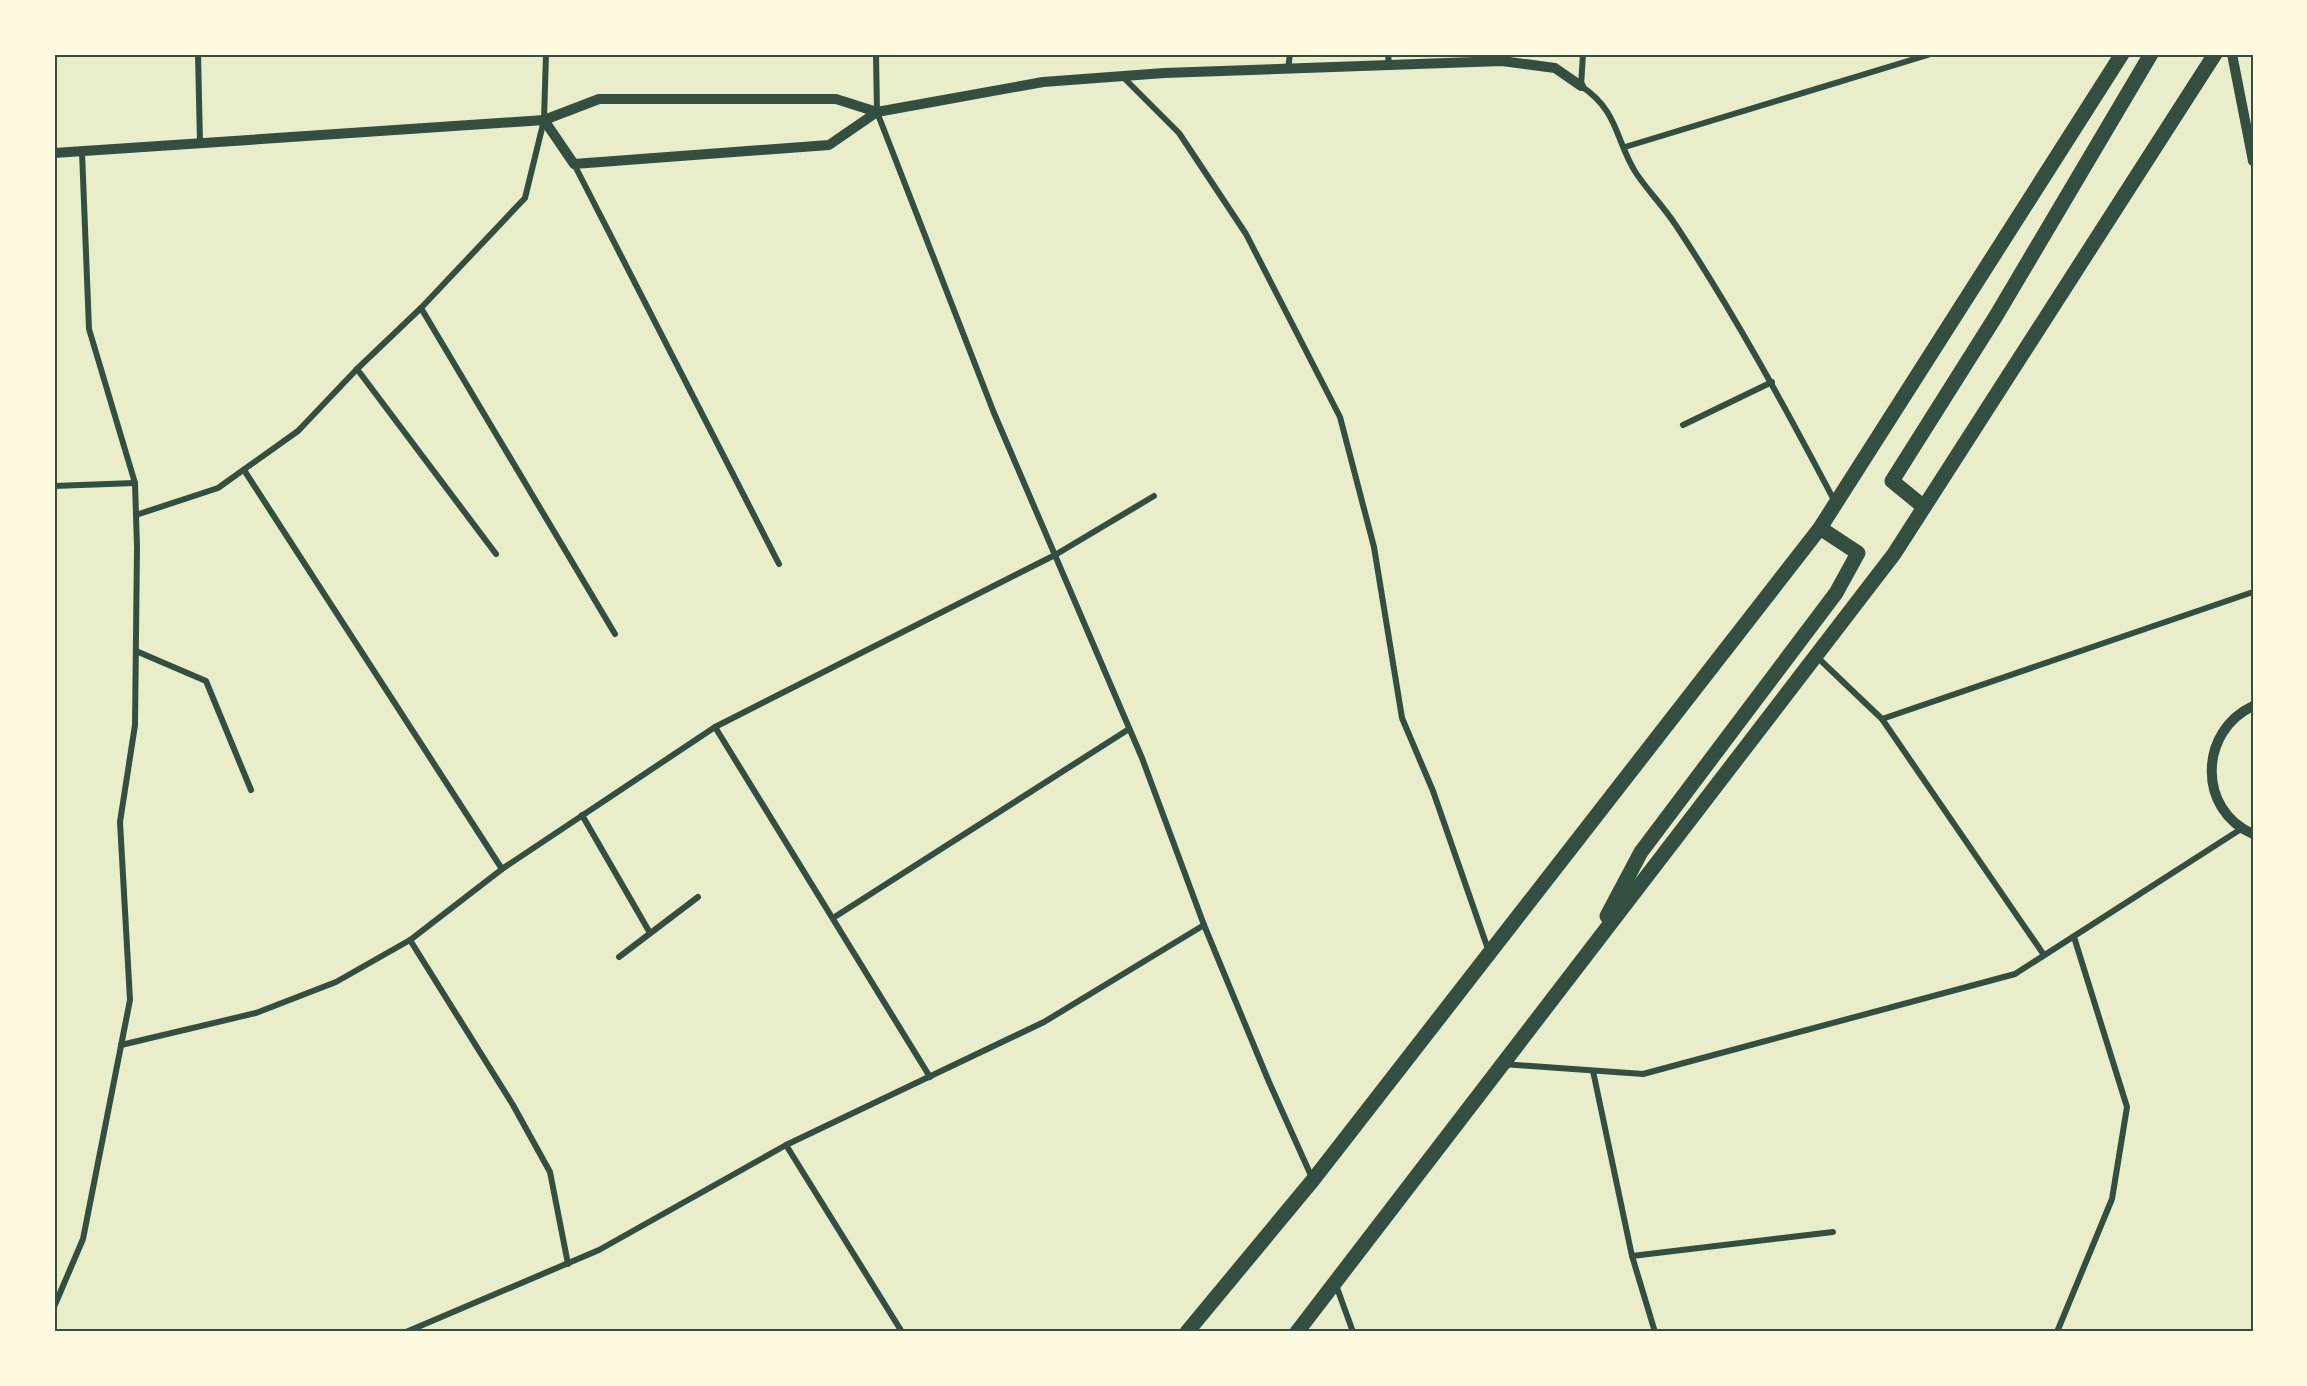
<svg xmlns="http://www.w3.org/2000/svg" width="2307" height="1386" viewBox="0 0 2307 1386" font-family="'PT Sans Narrow',sans-serif">
<style>
.lines{fill:none;stroke-linecap:round;stroke-linejoin:round}
.minor{stroke:#344e41;stroke-width:6}
.tertiary{stroke:#344e41;stroke-width:10}
.primary{stroke:#344e41;stroke-width:15}
.neatline{fill:none;stroke:#344e41;stroke-width:2}
</style>
<rect width="100%" height="100%" fill="#e9edc9"/>
<g class="lines">
<g class="minor">
<path d="M 198,54 L 200,143"/>
<path d="M 876,54 L 877,112 L 994,413 L 1142,758 L 1204,925 L 1269,1082 L 1313,1180"/>
<path d="M 1388,54 L 1389,65"/>
<path d="M 1583,54 L 1581,86 C 1619,111 1615,140 1636,173 C 1648,191 1663,206 1675,224 C 1734,313 1785,407 1835,502"/>
<path d="M 1288,69 L 1290,54"/>
<path d="M 1122,76 L 1179,133 L 1246,234 L 1340,417 L 1374,547 L 1402,718 L 1433,791 L 1489,952"/>
<path d="M 1625,147 L 1931,54"/>
<path d="M 574,164 L 779,564"/>
<path d="M 421,308 L 615,634"/>
<path d="M 357,369 L 496,554"/>
<path d="M 1683,425 L 1772,382"/>
<path d="M 244,470 L 502,869"/>
<path d="M 54,486 L 135,483"/>
<path d="M 136,515 L 218,488 L 298,431 L 357,369 L 421,308 L 525,198 L 544,120 L 546,54"/>
<path d="M 136,651 L 206,681 L 251,790"/>
<path d="M 1816,656 L 1882,719 L 2044,955"/>
<path d="M 1882,719 L 2253,592"/>
<path d="M 715,727 L 930,1077"/>
<path d="M 582,815 L 650,933"/>
<path d="M 833,918 L 1129,729"/>
<path d="M 410,940 L 513,1105 L 550,1172 L 568,1264"/>
<path d="M 619,957 L 698,897"/>
<path d="M 121,1045 L 256,1013 L 336,982 L 410,940 L 502,869 L 715,727 L 1055,555 L 1154,496"/>
<path d="M 1503,1064 L 1643,1074 L 2015,974 L 2241,829"/>
<path d="M 1593,1071 L 1632,1256 L 1655,1332"/>
<path d="M 786,1145 L 902,1332"/>
<path d="M 1632,1256 L 1833,1232"/>
<path d="M 1336,1285 L 1353,1332"/>
<path d="M 54,1307 L 83,1239 L 130,1000 L 120,822 L 135,725 L 137,547 L 135,483 L 89,329 L 82,152"/>
<path d="M 406,1332 L 599,1250 L 786,1145 L 1044,1022 L 1204,925"/>
<path d="M 2057,1332 L 2112,1199 L 2127,1107 L 2074,937"/>
</g>
<g class="tertiary">
<path d="M 2232,54 L 2253,161"/>
<path d="M 877,112 L 836,99 L 599,99 L 544,120 L 574,164 L 829,145 L 877,112 L 1043,82 L 1164,73 L 1502,61 L 1555,68 L 1581,86"/>
<path d="M 54,153 L 544,120"/>
<path d="M 2253,706 C 2199,731 2197,810 2253,834"/>
</g>
<g class="primary">
<path d="M 1924,507 L 1892,481 L 1996,316 L 2151,54"/>
<path d="M 1607,916 L 1641,852 L 1836,593 L 1858,553 L 1820,528"/>
<path d="M 1187,1332 L 1313,1180 L 1820,528 L 2122,54"/>
<path d="M 1297,1332 L 1894,554 L 2215,54"/>
</g>
</g>
<rect width="2307" height="1386" fill="none" stroke="#fefae0" stroke-width="111"/>
<rect x="56" y="56" width="2196" height="1274" class="neatline"/>
</svg>
